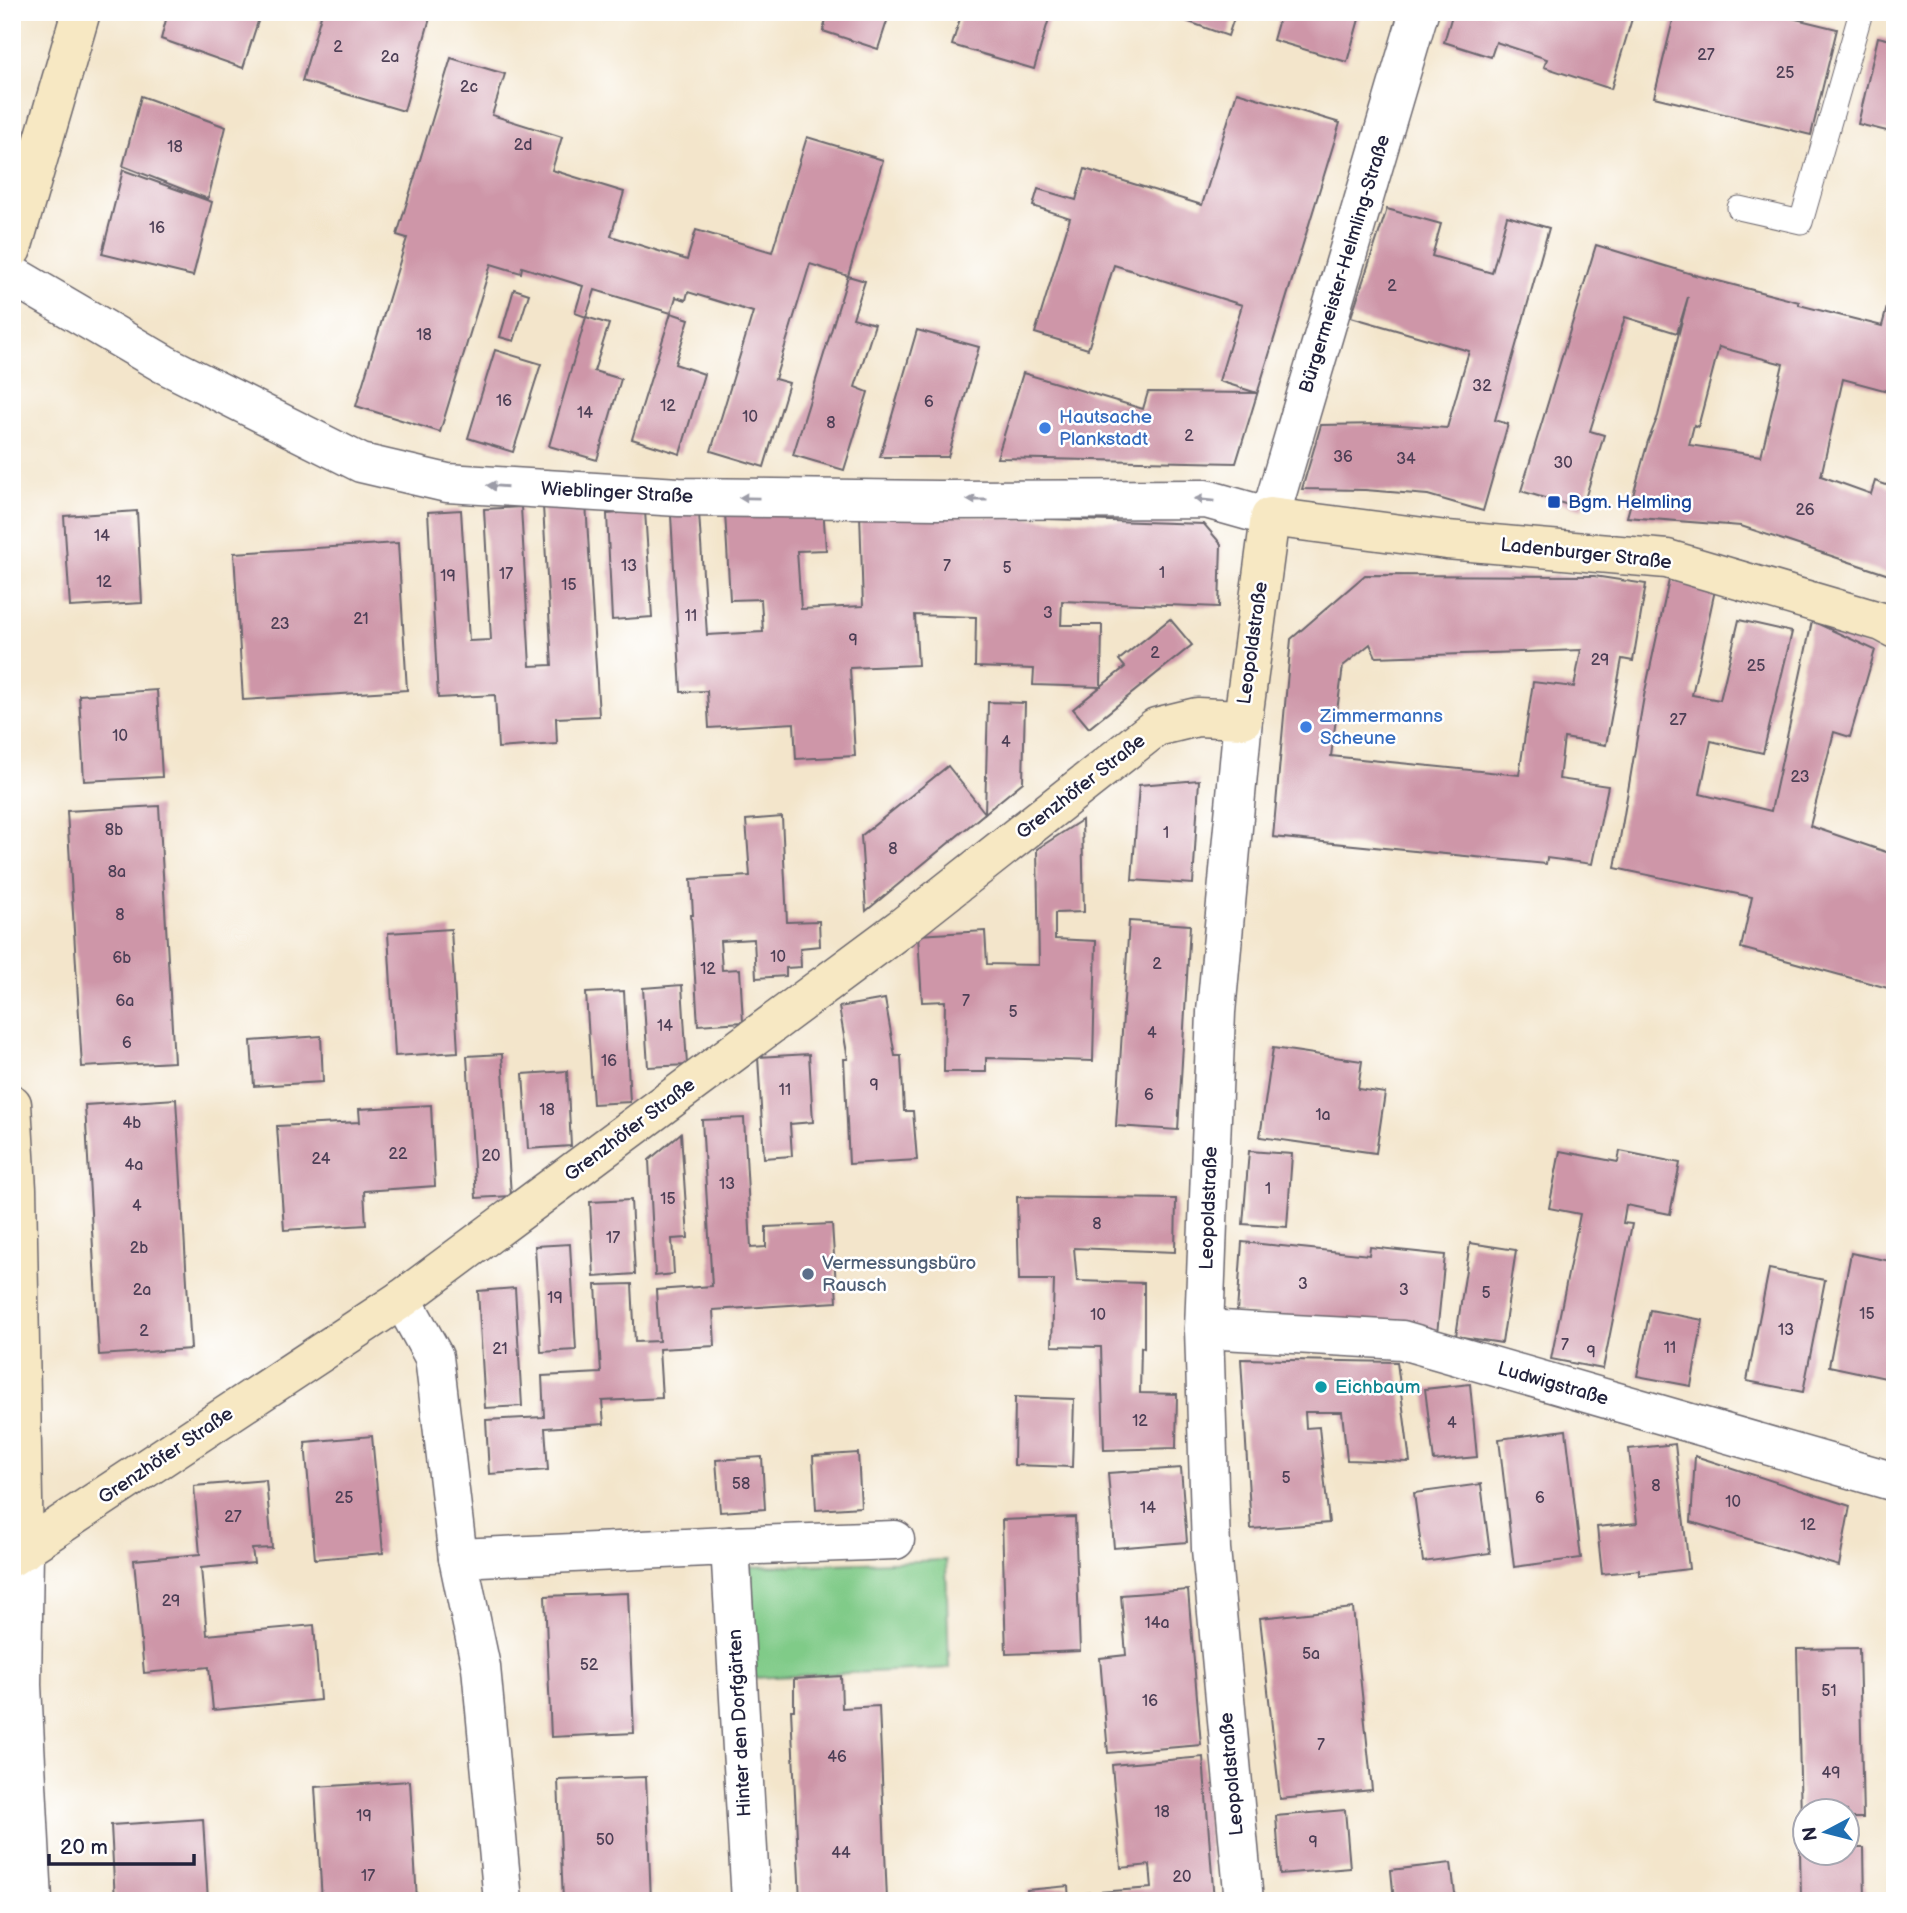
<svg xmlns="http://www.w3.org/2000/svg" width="1907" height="1913" viewBox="0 0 1907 1913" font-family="'Balsamiq Sans',sans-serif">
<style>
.green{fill:#80cb88;stroke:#517662;stroke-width:2}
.building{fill:#ce96a8;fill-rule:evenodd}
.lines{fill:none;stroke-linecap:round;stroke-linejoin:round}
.lane-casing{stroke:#6b666d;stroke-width:25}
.street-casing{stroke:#6b666d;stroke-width:41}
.secondary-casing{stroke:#6b666d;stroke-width:41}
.lane{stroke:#fff;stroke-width:23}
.street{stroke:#fff;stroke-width:38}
.secondary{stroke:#f7e8c3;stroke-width:38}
.oneway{fill:#9c9ca7}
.shop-dot{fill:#3f7fe0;stroke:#fff;stroke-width:2.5}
.transit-dot{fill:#1a4fb4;stroke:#fff;stroke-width:2.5}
.service-dot{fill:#5c6f8a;stroke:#fff;stroke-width:2.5}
.culture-dot{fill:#0f9aa8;stroke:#fff;stroke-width:2.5}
.labels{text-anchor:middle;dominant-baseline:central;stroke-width:5;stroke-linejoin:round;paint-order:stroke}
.number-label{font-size:16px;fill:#4d3f56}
.street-label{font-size:19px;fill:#22223b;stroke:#fff}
.shop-label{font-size:19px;fill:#366cbe;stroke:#fff;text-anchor:start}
.transit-label{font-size:19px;fill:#164399;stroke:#fff;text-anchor:start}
.service-label{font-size:19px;fill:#4e5e75;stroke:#fff;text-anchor:start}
.culture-label{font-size:19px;fill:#0d838f;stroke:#fff;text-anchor:start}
</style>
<rect width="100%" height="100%" fill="#fff"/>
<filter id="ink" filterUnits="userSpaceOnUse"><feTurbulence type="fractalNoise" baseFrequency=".0143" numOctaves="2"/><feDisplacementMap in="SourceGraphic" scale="14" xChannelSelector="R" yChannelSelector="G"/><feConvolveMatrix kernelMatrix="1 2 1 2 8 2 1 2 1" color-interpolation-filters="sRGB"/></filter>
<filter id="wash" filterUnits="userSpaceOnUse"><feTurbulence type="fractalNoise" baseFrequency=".00686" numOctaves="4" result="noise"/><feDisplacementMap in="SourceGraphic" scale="28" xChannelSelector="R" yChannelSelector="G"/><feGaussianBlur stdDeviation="1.57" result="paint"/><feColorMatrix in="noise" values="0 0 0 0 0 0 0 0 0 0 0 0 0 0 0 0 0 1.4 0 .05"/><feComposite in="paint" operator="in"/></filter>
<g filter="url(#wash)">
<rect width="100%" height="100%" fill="#f3e5cb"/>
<path class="green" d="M 946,1560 L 949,1668 L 755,1678 L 750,1567 Z"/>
<g id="blocks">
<g class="building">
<path d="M 168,12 L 261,12 L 243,68 L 161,39 Z"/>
<path d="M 322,12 L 409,12 L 430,18 L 404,111 L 302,81 Z"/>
<path d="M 828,12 L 890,12 L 878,49 L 823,31 Z"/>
<path d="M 962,12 L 1051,12 L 1034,69 L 952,45 Z"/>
<path d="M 1161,12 L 1236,12 L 1228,36 Z"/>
<path d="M 1281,12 L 1361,12 L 1347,62 L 1273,40 Z"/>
<path d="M 1453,12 L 1634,12 L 1611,89 L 1544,67 L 1547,59 L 1496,42 L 1491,57 L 1444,42 Z"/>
<path d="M 1675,12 L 1767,12 L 1837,29 L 1811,135 L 1654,97 Z"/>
<path d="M 1878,37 L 1895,41 L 1895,133 L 1858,124 Z"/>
<path d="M 451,58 L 505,74 L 492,115 L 562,137 L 552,170 L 624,192 L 611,236 L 687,260 L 696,230 L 772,252 L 807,137 L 883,160 L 848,276 L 810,264 L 775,379 L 789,383 L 764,467 L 711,451 L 753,312 L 688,292 L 686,300 L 676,297 L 671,313 L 595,290 L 586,317 L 575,313 L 583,286 L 522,267 L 521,273 L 491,264 L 440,432 L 356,406 L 407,238 L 397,235 Z"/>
<path d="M 1237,92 L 1340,123 L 1236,463 L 997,458 L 1023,373 L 1143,409 L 1148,392 L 1257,393 L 1219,381 L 1242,305 L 1114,265 L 1088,349 L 1035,333 L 1070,218 L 1033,206 L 1038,189 L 1076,200 L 1085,169 L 1202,205 Z"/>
<path d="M 141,96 L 226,127 L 208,199 L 123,166 Z"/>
<path d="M 123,170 L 212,202 L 193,276 L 102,254 Z"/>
<path d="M 1387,209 L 1441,224 L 1432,256 L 1492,273 L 1507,216 L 1549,228 L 1495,420 L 1508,424 L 1483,511 L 1428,495 L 1365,490 L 1302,489 L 1321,425 L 1384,424 L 1447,428 L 1469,351 L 1351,317 Z"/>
<path d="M 1596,245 L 1695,275 L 1799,302 L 1799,305 L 1882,326 L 1895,277 L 1895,393 L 1843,379 L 1821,476 L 1871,494 L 1875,481 L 1895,488 L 1895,577 L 1741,526 L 1627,517 L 1648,441 L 1658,416 L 1688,297 L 1677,333 L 1625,317 L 1590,431 L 1604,435 L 1582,509 L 1521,491 ZM 1719,347 L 1783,364 L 1761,456 L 1689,445 L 1694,425 L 1698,427 Z"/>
<path d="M 848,276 L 865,281 L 853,318 L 875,324 L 855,387 L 868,392 L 844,470 L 793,455 Z"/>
<path d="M 514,289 L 529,294 L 514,341 L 500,337 Z"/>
<path d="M 671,313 L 689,319 L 675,364 L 704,374 L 680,454 L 632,439 Z"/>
<path d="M 586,317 L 609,324 L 594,371 L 621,379 L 597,460 L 549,446 Z"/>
<path d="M 917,330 L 979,347 L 948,457 L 880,457 Z"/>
<path d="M 495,350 L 541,364 L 513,452 L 468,438 Z"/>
<path d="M 586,503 L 599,716 L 556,718 L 557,744 L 498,748 L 495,695 L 438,698 L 428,512 L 461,510 L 469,641 L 491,640 L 484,509 L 521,507 L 530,666 L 552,665 L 543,506 Z"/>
<path d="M 823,506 L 826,550 L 797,551 L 801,609 L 863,606 L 860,513 L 1204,524 L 1221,544 L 1219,607 L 1062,601 L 1061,625 L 1102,625 L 1101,687 L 1033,685 L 1034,669 L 975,667 L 976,617 L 915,615 L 918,665 L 850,668 L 855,756 L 796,759 L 794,723 L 709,728 L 707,691 L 681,692 L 671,515 L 699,513 L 707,635 L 763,632 L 761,599 L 730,600 L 725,512 Z"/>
<path d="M 137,511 L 142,603 L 70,607 L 64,516 Z"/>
<path d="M 645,511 L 652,617 L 612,620 L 607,514 Z"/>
<path d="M 398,543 L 407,690 L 243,700 L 234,553 Z"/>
<path d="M 1365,575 L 1594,576 L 1646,584 L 1633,661 L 1622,659 L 1606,745 L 1564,738 L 1559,779 L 1608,786 L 1592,864 L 1547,858 L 1546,864 L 1273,837 L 1291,639 ZM 1370,644 L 1376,657 L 1581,650 L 1574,687 L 1533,682 L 1519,775 L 1331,756 L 1343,666 Z"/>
<path d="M 1669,580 L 1715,590 L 1692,695 L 1720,700 L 1739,620 L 1792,632 L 1763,753 L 1711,741 L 1700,794 L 1771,811 L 1812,621 L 1875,650 L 1850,737 L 1834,732 L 1810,826 L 1895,855 L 1895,990 L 1741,948 L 1752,897 L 1615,868 L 1644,696 Z"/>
<path d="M 1170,619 L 1192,645 L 1089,728 L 1073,709 L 1125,667 L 1119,660 Z"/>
<path d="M 157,690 L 162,777 L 84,781 L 79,695 Z"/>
<path d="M 988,702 L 1025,703 L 1023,782 L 985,813 Z"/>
<path d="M 948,766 L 985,813 L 866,911 L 861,836 Z"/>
<path d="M 1199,780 L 1193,884 L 1132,880 L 1139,785 Z"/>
<path d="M 159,806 L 174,1062 L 82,1067 L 67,811 Z"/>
<path d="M 782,817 L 787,922 L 819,921 L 820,946 L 800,948 L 801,967 L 786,968 L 786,976 L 756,978 L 754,939 L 720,941 L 722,970 L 740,969 L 743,1022 L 698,1025 L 691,915 L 693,915 L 691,879 L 750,876 L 746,820 Z"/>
<path d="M 1082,820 L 1084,912 L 1055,913 L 1055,939 L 1096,941 L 1093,1061 L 986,1058 L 986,1072 L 944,1072 L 945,1001 L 922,1002 L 918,935 L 985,931 L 987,964 L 1039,965 L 1037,849 Z"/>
<path d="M 1129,921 L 1190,925 L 1178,1130 L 1116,1126 Z"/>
<path d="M 451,929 L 458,1052 L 395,1056 L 388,933 Z"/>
<path d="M 682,985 L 687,1065 L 648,1067 L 643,988 Z"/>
<path d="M 624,991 L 630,1102 L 593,1104 L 586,993 Z"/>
<path d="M 885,999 L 895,1056 L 901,1056 L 904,1111 L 913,1111 L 917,1160 L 849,1164 L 844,1059 L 848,1059 L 839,1007 Z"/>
<path d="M 321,1036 L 323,1082 L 254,1086 L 251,1041 Z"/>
<path d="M 1273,1048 L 1362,1061 L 1358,1089 L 1385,1093 L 1376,1153 L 1260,1137 Z"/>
<path d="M 502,1054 L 511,1196 L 476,1198 L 467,1056 Z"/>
<path d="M 809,1054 L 813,1122 L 790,1124 L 792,1156 L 764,1158 L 758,1057 Z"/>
<path d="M 567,1071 L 571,1146 L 528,1149 L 523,1074 Z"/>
<path d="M 176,1099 L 191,1349 L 99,1355 L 85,1105 Z"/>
<path d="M 431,1105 L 435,1186 L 364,1191 L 366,1225 L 284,1230 L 277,1126 L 360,1122 L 359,1109 Z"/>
<path d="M 744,1118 L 751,1248 L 766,1247 L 766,1227 L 832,1224 L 837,1302 L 713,1310 L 715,1346 L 659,1349 L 662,1398 L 602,1401 L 604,1424 L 545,1428 L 548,1470 L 489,1474 L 486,1420 L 544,1417 L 542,1376 L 601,1373 L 596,1285 L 632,1284 L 635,1342 L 659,1341 L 656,1290 L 712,1286 L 702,1120 Z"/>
<path d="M 681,1133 L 688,1238 L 672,1239 L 674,1274 L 655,1276 L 649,1160 Z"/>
<path d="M 1249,1151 L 1292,1154 L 1287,1227 L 1243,1224 Z"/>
<path d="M 1560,1151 L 1618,1162 L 1620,1151 L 1680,1163 L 1670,1214 L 1626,1205 L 1623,1223 L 1632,1224 L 1603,1369 L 1551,1359 L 1580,1214 L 1549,1208 Z"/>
<path d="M 1017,1197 L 1176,1199 L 1175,1252 L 1074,1248 L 1077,1281 L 1144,1283 L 1144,1348 L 1141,1347 L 1140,1393 L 1177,1394 L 1176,1448 L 1104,1450 L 1101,1347 L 1052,1346 L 1054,1280 L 1019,1280 Z"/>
<path d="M 631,1200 L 635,1274 L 594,1277 L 590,1202 Z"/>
<path d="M 1242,1242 L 1369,1255 L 1370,1247 L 1445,1255 L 1437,1334 L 1237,1312 Z"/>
<path d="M 1470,1243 L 1516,1250 L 1502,1343 L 1456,1336 Z"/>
<path d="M 570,1244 L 576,1350 L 541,1352 L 535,1246 Z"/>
<path d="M 1851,1253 L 1895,1262 L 1895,1380 L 1829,1366 Z"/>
<path d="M 1769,1269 L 1825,1280 L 1803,1392 L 1747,1381 Z"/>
<path d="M 515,1288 L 522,1406 L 485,1408 L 478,1291 Z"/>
<path d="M 1650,1310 L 1703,1320 L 1691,1386 L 1637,1376 Z"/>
<path d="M 1241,1359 L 1397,1362 L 1410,1462 L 1347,1460 L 1342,1412 L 1305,1412 L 1306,1428 L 1319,1427 L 1329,1523 L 1251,1529 Z"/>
<path d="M 1470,1384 L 1477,1457 L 1434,1461 L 1425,1389 Z"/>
<path d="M 1015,1397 L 1074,1399 L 1072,1467 L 1014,1465 Z"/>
<path d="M 1566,1430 L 1581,1558 L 1514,1567 L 1499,1439 Z"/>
<path d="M 372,1436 L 383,1553 L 315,1559 L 305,1442 Z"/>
<path d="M 1675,1444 L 1689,1569 L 1639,1575 L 1639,1570 L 1602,1574 L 1597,1527 L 1637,1523 L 1629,1449 Z"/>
<path d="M 858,1453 L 861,1507 L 816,1510 L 813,1456 Z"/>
<path d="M 1695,1456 L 1850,1506 L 1839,1566 L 1691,1522 Z"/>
<path d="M 762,1457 L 765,1509 L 720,1512 L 716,1460 Z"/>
<path d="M 1181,1468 L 1187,1542 L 1114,1548 L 1108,1473 Z"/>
<path d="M 266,1480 L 272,1548 L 252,1549 L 254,1563 L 201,1568 L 207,1635 L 314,1625 L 320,1700 L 213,1710 L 209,1667 L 144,1673 L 134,1560 L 200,1554 L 194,1486 Z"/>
<path d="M 1481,1484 L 1490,1553 L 1423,1562 L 1414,1493 Z"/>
<path d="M 1075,1517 L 1080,1651 L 1006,1654 L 1002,1520 Z"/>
<path d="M 1188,1590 L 1201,1745 L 1108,1753 L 1100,1658 L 1126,1655 L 1121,1595 Z"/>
<path d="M 628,1593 L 634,1733 L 551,1737 L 545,1596 Z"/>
<path d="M 1353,1608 L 1372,1790 L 1280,1799 L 1260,1618 Z"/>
<path d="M 1859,1648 L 1863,1818 L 1848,1818 L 1847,1811 L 1805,1811 L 1805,1819 L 1801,1819 L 1797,1649 Z"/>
<path d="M 841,1676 L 842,1708 L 879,1706 L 887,1900 L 800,1901 L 791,1710 L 794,1710 L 794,1679 Z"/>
<path d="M 1203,1757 L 1214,1901 L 1087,1901 L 1086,1893 L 1152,1888 L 1150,1865 L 1121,1868 L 1112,1765 Z"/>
<path d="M 646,1777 L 651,1901 L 563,1901 L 558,1780 Z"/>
<path d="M 410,1781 L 417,1901 L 322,1901 L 315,1787 Z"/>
<path d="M 1345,1810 L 1350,1868 L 1280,1874 L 1276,1816 Z"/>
<path d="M 203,1819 L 208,1901 L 115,1901 L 111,1825 Z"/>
<path d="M 1848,1848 L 1864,1848 L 1865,1901 L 1801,1901 L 1800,1849 L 1805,1849 L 1806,1854 L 1848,1854 Z"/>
<path d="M 1451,1863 L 1456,1901 L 1394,1901 L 1391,1870 Z"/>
<path d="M 1068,1886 L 1069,1901 L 1027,1901 L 1027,1890 Z"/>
</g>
</g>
</g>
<g filter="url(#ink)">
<use href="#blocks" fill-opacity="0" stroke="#6b666d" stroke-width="2"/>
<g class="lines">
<g class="lane-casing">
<path id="lane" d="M 1739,208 L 1801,222 L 1861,12"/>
</g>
<g class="street-casing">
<g id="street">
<path d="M 12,275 L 164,364 L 361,463 L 447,483 L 679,497 L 938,500 L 1206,499 L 1270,517 L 1419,12"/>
<path d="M 1243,719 L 1216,1012 L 1204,1329 L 1211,1549 L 1244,1901"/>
<path d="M 402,1299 L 434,1357 L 458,1558 L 481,1667 L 503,1901"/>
<path d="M 1204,1329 L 1402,1340 L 1895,1482"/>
<path d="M 730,1546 L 895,1540"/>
<path d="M 24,1550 L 22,1685 L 33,1901"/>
<path d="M 458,1558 L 730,1546 L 751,1901"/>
</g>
</g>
<g class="secondary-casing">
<g id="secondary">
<path d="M 12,249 L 81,12"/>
<path d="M 12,1104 L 17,1189 L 24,1550"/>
<path d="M 12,1557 L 402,1299 L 901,928 L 1156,727 L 1197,717 L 1243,719 L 1270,517 L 1447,540 L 1667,559 L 1882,622 L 1895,629"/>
</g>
</g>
<use href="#lane" class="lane"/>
<use href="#street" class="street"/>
<use href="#secondary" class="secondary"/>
</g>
<defs><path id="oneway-solid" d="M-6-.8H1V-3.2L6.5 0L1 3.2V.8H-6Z" transform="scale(1.75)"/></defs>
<g class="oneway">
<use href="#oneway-solid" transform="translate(497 486) rotate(-176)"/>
<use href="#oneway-solid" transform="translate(749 498) rotate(-179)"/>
<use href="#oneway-solid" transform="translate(977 500) rotate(180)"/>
<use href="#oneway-solid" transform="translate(1204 500) rotate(-174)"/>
</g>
</g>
<g class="shop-dot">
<circle cx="1045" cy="428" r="7"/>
<circle cx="1306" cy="727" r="7"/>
</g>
<rect class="transit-dot" x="1547" y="495" width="14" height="14" rx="3.5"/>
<circle class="service-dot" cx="808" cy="1274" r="7"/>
<circle class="culture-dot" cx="1321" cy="1387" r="7"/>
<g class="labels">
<g class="number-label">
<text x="338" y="47">2</text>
<text x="1706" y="55">27</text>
<text x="390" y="57">2a</text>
<text x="1785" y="73">25</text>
<text x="469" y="87">2c</text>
<text x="523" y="145">2d</text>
<text x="175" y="147">18</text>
<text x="157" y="228">16</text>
<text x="1392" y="286">2</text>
<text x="424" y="335">18</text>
<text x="1482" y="386">32</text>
<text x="504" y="401">16</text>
<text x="929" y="402">6</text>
<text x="668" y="406">12</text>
<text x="585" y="413">14</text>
<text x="750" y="417">10</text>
<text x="831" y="423">8</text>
<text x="1189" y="436">2</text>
<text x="1343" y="457">36</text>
<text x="1406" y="459">34</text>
<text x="1563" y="463">30</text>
<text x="1805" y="510">26</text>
<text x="102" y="536">14</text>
<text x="629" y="566">13</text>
<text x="947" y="566">7</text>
<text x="1007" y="568">5</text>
<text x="1162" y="573">1</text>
<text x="506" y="574">17</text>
<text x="448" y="576">19</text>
<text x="104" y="582">12</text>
<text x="569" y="585">15</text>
<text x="1048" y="613">3</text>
<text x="691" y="616">11</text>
<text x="361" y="619">21</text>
<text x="280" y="624">23</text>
<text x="853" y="640">9</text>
<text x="1155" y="653">2</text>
<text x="1600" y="660">29</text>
<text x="1756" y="666">25</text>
<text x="1678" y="720">27</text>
<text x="120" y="736">10</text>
<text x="1006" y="742">4</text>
<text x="1800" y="777">23</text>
<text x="114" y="830">8b</text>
<text x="1166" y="833">1</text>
<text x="893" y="849">8</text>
<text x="117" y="872">8a</text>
<text x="120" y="915">8</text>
<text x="778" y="957">10</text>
<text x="122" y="958">6b</text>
<text x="1157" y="964">2</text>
<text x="708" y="969">12</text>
<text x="125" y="1001">6a</text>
<text x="966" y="1001">7</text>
<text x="1013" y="1012">5</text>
<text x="665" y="1026">14</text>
<text x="1152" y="1033">4</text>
<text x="127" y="1043">6</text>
<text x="609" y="1061">16</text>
<text x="874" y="1085">9</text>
<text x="785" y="1090">11</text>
<text x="1149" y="1095">6</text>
<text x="547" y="1110">18</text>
<text x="1323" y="1115">1a</text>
<text x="132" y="1123">4b</text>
<text x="398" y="1154">22</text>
<text x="491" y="1156">20</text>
<text x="321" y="1159">24</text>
<text x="134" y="1165">4a</text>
<text x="727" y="1184">13</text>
<text x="1268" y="1189">1</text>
<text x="668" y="1199">15</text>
<text x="137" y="1206">4</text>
<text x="1097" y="1224">8</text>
<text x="613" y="1238">17</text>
<text x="139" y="1248">2b</text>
<text x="1303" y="1284">3</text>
<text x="142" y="1290">2a</text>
<text x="1404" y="1290">3</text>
<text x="1486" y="1293">5</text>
<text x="555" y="1298">19</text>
<text x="1867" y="1314">15</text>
<text x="1098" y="1315">10</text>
<text x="1786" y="1330">13</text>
<text x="144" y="1331">2</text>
<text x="1565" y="1345">7</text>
<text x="1670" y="1348">11</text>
<text x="500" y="1349">21</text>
<text x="1591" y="1352">9</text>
<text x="1140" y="1421">12</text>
<text x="1452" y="1423">4</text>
<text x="1286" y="1478">5</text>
<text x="741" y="1484">58</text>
<text x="1656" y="1486">8</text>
<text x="344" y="1498">25</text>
<text x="1540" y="1498">6</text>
<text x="1733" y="1502">10</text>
<text x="1148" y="1508">14</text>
<text x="233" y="1517">27</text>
<text x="1808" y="1525">12</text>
<text x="171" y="1601">29</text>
<text x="1157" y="1623">14a</text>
<text x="1311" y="1654">5a</text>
<text x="589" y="1665">52</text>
<text x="1829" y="1691">51</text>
<text x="1150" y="1701">16</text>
<text x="1321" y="1745">7</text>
<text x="837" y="1757">46</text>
<text x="1831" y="1773">49</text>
<text x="1162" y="1812">18</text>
<text x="364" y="1816">19</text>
<text x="605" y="1840">50</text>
<text x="1313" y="1842">9</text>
<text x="841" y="1853">44</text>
<text x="368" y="1876">17</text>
<text x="1182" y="1877">20</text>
</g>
<g class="street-label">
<text transform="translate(1345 264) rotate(-73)">Bürgermeister-Helmling-Straße</text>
<text transform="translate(617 493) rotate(3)">Wieblinger Straße</text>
<text transform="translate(1586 554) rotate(6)">Ladenburger Straße</text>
<text transform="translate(1253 643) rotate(-82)">Leopoldstraße</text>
<text transform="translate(1081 787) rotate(-38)">Grenzhöfer Straße</text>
<text transform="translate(630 1130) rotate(-37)">Grenzhöfer Straße</text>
<text transform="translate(1209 1208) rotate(-88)">Leopoldstraße</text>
<text transform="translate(1553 1384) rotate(16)">Ludwigstraße</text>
<text transform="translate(166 1456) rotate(-34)">Grenzhöfer Straße</text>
<text transform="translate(740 1723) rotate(-93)">Hinter den Dorfgärten</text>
<text transform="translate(1232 1774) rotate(-95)">Leopoldstraße</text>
</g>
<g class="shop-label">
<text x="1059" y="417">Hautsache<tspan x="1059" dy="22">Plankstadt</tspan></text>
<text x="1320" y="716">Zimmermanns<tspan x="1320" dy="22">Scheune</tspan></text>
</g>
<g class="transit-label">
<text x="1568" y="502">Bgm. Helmling</text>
</g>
<g class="service-label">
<text x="822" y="1263">Vermessungsbüro<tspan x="822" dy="22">Rausch</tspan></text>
</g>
<g class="culture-label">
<text x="1335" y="1387">Eichbaum</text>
</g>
</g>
<rect width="1907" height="1913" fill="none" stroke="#fff" stroke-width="42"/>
<g transform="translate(1826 1832) rotate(263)"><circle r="33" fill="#ffffff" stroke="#a7a7b1" stroke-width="2"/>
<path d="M0-5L12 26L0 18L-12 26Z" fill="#1f6fb2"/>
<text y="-10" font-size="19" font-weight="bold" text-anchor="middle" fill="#22223b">N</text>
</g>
<path d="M49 1854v10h145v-10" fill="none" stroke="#22223b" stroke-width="3.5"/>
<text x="60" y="1854" font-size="21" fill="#22223b" stroke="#ffffff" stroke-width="5" paint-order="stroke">20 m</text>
</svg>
